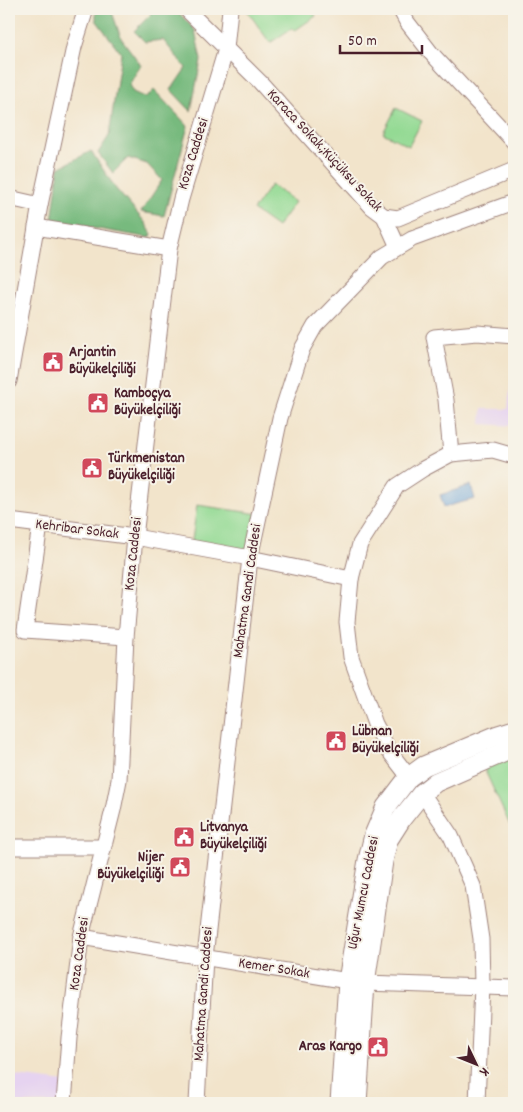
<svg xmlns="http://www.w3.org/2000/svg" width="523" height="1112" viewBox="0 0 523 1112" font-family="Dekko,sans-serif">
<style>
.built{fill:#e6d3f0}
.green{fill:#94da94;stroke:#6f7c60}
.forest{fill:#77ba7e;stroke:#606c54}
.water{fill:#67a0d6;stroke:#586080}
.lines{fill:none;stroke-linecap:round;stroke-linejoin:round}
.minor-casing{stroke:#9e827b;stroke-width:17}
.major-casing{stroke:#9e827b;stroke-width:21}
.minor{stroke:#fff;stroke-width:15}
.major{stroke:#fff;stroke-width:19}
.labels{text-anchor:middle;dominant-baseline:central;stroke-width:4;stroke-linejoin:round;paint-order:stroke}
.street-label{font-size:15px;fill:#4a1f2b;stroke:#f7f3e8}
.poi-label{font-size:15px;font-weight:bold;fill:#4a1f2b;stroke:#f7f3e8;text-anchor:start}
</style>
<rect width="100%" height="100%" fill="#f7f3e8"/>
<filter id="ink" filterUnits="userSpaceOnUse"><feTurbulence type="fractalNoise" baseFrequency=".02" numOctaves="2"/><feDisplacementMap in="SourceGraphic" scale="10" xChannelSelector="R" yChannelSelector="G"/><feConvolveMatrix kernelMatrix="1 2 1 2 8 2 1 2 1" color-interpolation-filters="sRGB"/></filter>
<filter id="wash" filterUnits="userSpaceOnUse"><feTurbulence type="fractalNoise" baseFrequency=".0096" numOctaves="4" result="noise"/><feDisplacementMap in="SourceGraphic" scale="20" xChannelSelector="R" yChannelSelector="G"/><feGaussianBlur stdDeviation="1.12" result="paint"/><feColorMatrix in="noise" values="0 0 0 0 0 0 0 0 0 0 0 0 0 0 0 0 0 1.4 0 .05"/><feComposite in="paint" operator="in"/></filter>
<g filter="url(#wash)">
<rect width="100%" height="100%" fill="#f2e4cb"/>
<g class="built">
<path d="M 512,371 L 514,372 L 514,426 L 481,424 L 482,409 L 508,409 Z"/>
<path d="M 9,1075 L 65,1082 L 64,1103 L 9,1103 Z"/>
</g>
<g class="green">
<path d="M 246,9 L 311,9 L 316,16 L 294,31 L 292,28 L 270,43 Z"/>
<path d="M 396,108 L 422,121 L 409,146 L 383,133 Z"/>
<path d="M 271,185 L 295,202 L 277,227 L 253,210 Z"/>
<path d="M 197,505 L 259,514 L 250,558 L 191,547 Z"/>
<path d="M 514,750 L 514,834 L 481,762 Z"/>
</g>
<g class="forest">
<path d="M 96,9 L 111,9 L 121,38 L 141,65 L 129,85 L 133,92 L 146,98 L 154,90 L 188,126 L 164,216 L 141,212 L 162,180 L 147,164 L 128,158 L 113,173 L 98,153 L 109,136 L 121,53 L 96,20 Z"/>
<path d="M 147,9 L 175,9 L 195,30 L 201,60 L 191,111 L 171,90 L 186,68 L 163,40 L 145,42 L 134,31 L 151,14 Z"/>
<path d="M 91,151 L 116,189 L 144,221 L 152,234 L 150,238 L 52,221 L 59,168 Z"/>
</g>
<path class="water" d="M 471,485 L 475,499 L 444,507 L 440,495 Z"/>
</g>
<g filter="url(#ink)">
<g class="lines">
<g class="minor-casing">
<g id="minor">
<path d="M 186,9 L 260,82 L 372,207 L 384,216 L 398,218 L 514,170"/>
<path d="M 400,9 L 407,22 L 431,53 L 514,142"/>
<path d="M 9,198 L 40,205"/>
<path d="M 384,216 L 398,247"/>
<path d="M 36,227 L 169,249"/>
<path d="M 9,381 L 40,205 L 74,47 L 86,9"/>
<path d="M 451,454 L 446,400 L 434,337 L 477,333 L 514,336"/>
<path d="M 9,521 L 135,537 L 250,558 L 351,579"/>
<path d="M 40,525 L 25,630 L 126,637"/>
<path d="M 409,777 L 389,751 L 375,724 L 351,657 L 347,622 L 351,579 L 360,544 L 397,486 L 423,469 L 451,454 L 493,450 L 514,456"/>
<path d="M 422,793 L 451,836 L 473,886 L 481,939 L 482,986 L 477,1103"/>
<path d="M 9,847 L 103,847"/>
<path d="M 81,937 L 348,981"/>
<path d="M 365,983 L 514,988"/>
<path d="M 64,1103 L 69,1038 L 81,937 L 113,810 L 119,780 L 126,637 L 135,537 L 169,249 L 181,199 L 226,49 L 230,9"/>
<path d="M 197,1103 L 205,957 L 250,558 L 280,418 L 302,349 L 315,326 L 382,257 L 412,239 L 514,202"/>
</g>
</g>
<g class="major-casing">
<g id="major">
<path d="M 340,1103 L 348,981 L 368,860 L 374,835 L 386,807 L 409,777 L 424,766 L 498,735 L 514,730"/>
<path d="M 357,1103 L 365,983 L 383,861 L 388,840 L 402,818 L 422,793 L 436,782 L 514,748"/>
</g>
</g>
<use href="#minor" class="minor"/>
<use href="#major" class="major"/>
</g>
</g>
<defs>
<g id="civic-square" transform="scale(1.125)"><rect x="-9" y="-9" width="18" height="18" rx="4" fill="#d1495b" stroke="#f7f3e8"/><path d="M-.6-6.5H3V-4.5H.6V-3L4-1V1h2V6H-6V1h2V-1L-.6-3ZM-1.2 2.5V6h2.4V2.5Z" fill="#fff"/></g>
</defs>
<g fill-rule="evenodd">
<use href="#civic-square" x="53" y="362"/>
<use href="#civic-square" x="98" y="403"/>
<use href="#civic-square" x="92" y="468"/>
<use href="#civic-square" x="336" y="741"/>
<use href="#civic-square" x="184" y="837"/>
<use href="#civic-square" x="180" y="867"/>
<use href="#civic-square" x="378" y="1047"/>
</g>
<g class="labels">
<g class="street-label">
<text transform="translate(324 151) rotate(47)">Karaca Sokak.;Küçüksu Sokak</text>
<text transform="translate(194 154) rotate(-73)">Koza Caddesi</text>
<text transform="translate(77 530) rotate(7)">Kehribar Sokak</text>
<text transform="translate(134 554) rotate(-84)">Koza Caddesi</text>
<text transform="translate(248 591) rotate(-82)">Mahatma Gandi Caddesi</text>
<text transform="translate(364 893) rotate(-79)">Uğur Mumcu Caddesi</text>
<text transform="translate(80 954) rotate(-82)">Koza Caddesi</text>
<text transform="translate(274 969) rotate(9)">Kemer Sokak</text>
<text transform="translate(204 994) rotate(-86)">Mahatma Gandi Caddesi</text>
</g>
<g class="poi-label">
<text x="69" y="353">Arjantin<tspan x="69" dy="17">Büyükelçiliği</tspan></text>
<text x="114" y="394">Kamboçya<tspan x="114" dy="17">Büyükelçiliği</tspan></text>
<text x="108" y="459">Türkmenistan<tspan x="108" dy="17">Büyükelçiliği</tspan></text>
<text x="352" y="732">Lübnan<tspan x="352" dy="17">Büyükelçiliği</tspan></text>
<text x="200" y="828">Litvanya<tspan x="200" dy="17">Büyükelçiliği</tspan></text>
<text x="164" y="858" text-anchor="end">Nijer<tspan x="164" dy="17">Büyükelçiliği</tspan></text>
<text x="362" y="1047" text-anchor="end">Aras Kargo</text>
</g>
</g>
<rect width="523" height="1112" fill="none" stroke="#f7f3e8" stroke-width="30"/>
<g transform="translate(476 1064) rotate(133)" stroke="#f7f3e8" stroke-width="4" paint-order="stroke">
<path d="M0-4L9 19L0 12L-9 19Z" fill="#4a1f2b"/>
<text y="-8" font-size="14" font-weight="bold" text-anchor="middle" fill="#4a1f2b">K</text>
</g>
<path d="M340 45v8h82v-8" fill="none" stroke="#4a1f2b" stroke-width="2.5"/>
<text x="348" y="45" font-size="15" fill="#4a1f2b" stroke="#f7f3e8" stroke-width="4" paint-order="stroke">50 m</text>
</svg>
